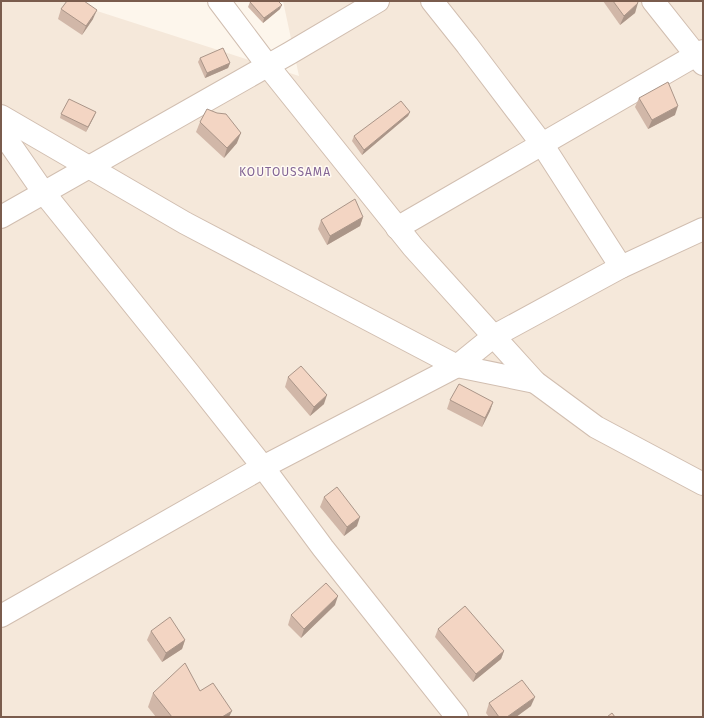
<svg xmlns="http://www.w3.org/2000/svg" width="704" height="718" viewBox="0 0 704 718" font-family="'Fira Sans',sans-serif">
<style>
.residential{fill:#f5e8da}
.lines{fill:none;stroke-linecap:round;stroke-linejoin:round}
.minor-casing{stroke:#d1beb0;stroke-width:24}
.minor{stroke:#fff;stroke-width:22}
.wall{fill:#d1b7a8}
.shaded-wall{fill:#aa9588}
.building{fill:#f3d5c3;stroke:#aa9588}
.labels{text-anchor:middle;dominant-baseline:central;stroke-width:3;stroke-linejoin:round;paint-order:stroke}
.quarter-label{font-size:12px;letter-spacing:1px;fill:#846695;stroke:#fffaf3}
</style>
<rect width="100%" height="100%" fill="#fdf6ec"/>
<path class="residential" d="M 1,1 L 66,1 L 299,76 L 283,1 L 703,1 L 703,717 L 1,717 Z"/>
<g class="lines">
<g class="minor-casing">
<g id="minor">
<path d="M 219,1 L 268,66 L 413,247 L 535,382 L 596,427 L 703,484"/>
<path d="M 432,1 L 467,45 L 542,144 L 621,267"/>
<path d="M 653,1 L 703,64"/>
<path d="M 1,116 L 185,223 L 457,366 L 535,382"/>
<path d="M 1,131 L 44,193 L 188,372 L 263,467 L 323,548 L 457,717"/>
<path d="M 1,217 L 290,53 L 378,1"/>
<path d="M 397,228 L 703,51"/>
<path d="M 1,616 L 263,467 L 457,366 L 494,336 L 621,267 L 703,229"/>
</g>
</g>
<use href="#minor" class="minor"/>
</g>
<g class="wall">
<path d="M 603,1 L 637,1 L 635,13 L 620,25 Z"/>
<path d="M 250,2 L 280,9 L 263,23 L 248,7 Z"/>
<path d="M 61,9 L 93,19 L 82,35 L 58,19 Z"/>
<path d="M 200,58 L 230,63 L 228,68 L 205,78 L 198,62 Z"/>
<path d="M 639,98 L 675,115 L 648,129 L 635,107 Z"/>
<path d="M 96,112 L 86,132 L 60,118 L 61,114 Z"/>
<path d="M 410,112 L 408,116 L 362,155 L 352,141 L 354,136 Z"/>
<path d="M 200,122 L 237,143 L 224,158 L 196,132 Z"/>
<path d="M 363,217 L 360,226 L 327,245 L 318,229 L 321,220 Z"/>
<path d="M 288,377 L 324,404 L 310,416 L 285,387 Z"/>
<path d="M 450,400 L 493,402 L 490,411 L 482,427 L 447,409 Z"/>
<path d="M 324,497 L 357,526 L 344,536 L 320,507 Z"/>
<path d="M 335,605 L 301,638 L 288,625 L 291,615 Z"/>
<path d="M 438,629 L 504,651 L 501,659 L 473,682 L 435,637 Z"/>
<path d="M 151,631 L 185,640 L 182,649 L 162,662 L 147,640 Z"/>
<path d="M 200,691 L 229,717 L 156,717 L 148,707 L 153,693 Z"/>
<path d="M 489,703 L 531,706 L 516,717 L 489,717 L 486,713 Z"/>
</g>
<g class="shaded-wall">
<path d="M 638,3 L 635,13 L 620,25 L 624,16 Z"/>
<path d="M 282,5 L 280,9 L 263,23 L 264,18 Z"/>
<path d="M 97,10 L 93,19 L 82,35 L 86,26 Z"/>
<path d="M 230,63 L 228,68 L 205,78 L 207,73 Z"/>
<path d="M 678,106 L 675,115 L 648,129 L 652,120 Z"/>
<path d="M 96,112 L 94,117 L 86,132 L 88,127 Z"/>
<path d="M 410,112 L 408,116 L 362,155 L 364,150 Z"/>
<path d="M 241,133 L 237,143 L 224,158 L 227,148 Z"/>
<path d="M 363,217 L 360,226 L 327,245 L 330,236 Z"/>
<path d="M 327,395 L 324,404 L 310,416 L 314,407 Z"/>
<path d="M 493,402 L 490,411 L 482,427 L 485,418 Z"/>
<path d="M 360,517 L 357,526 L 344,536 L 347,527 Z"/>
<path d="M 338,596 L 335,605 L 301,638 L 304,629 Z"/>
<path d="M 185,640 L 182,649 L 162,662 L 166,653 Z"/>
<path d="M 504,651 L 501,659 L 473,682 L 476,674 Z"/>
<path d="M 535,697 L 531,706 L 516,717 L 507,717 Z"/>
<path d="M 232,711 L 229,717 L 222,717 Z"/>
</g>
<g class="building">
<path d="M 67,1 L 84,1 L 97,10 L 86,26 L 61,9 Z"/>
<path d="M 252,1 L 278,1 L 282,5 L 264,18 L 250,2 Z"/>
<path d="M 613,1 L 637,1 L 638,3 L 624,16 Z"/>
<path d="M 223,48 L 230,63 L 207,73 L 200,58 Z"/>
<path d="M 668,82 L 678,106 L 652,120 L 639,98 Z"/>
<path d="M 69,99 L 96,112 L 88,127 L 61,114 Z"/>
<path d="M 401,101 L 410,112 L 364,150 L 354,136 Z"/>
<path d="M 207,109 L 217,113 L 226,114 L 241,133 L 227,148 L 200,122 Z"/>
<path d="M 355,199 L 363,217 L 330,236 L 321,220 Z"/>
<path d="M 301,366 L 327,395 L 314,407 L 288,377 Z"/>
<path d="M 459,384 L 493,402 L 485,418 L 450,400 Z"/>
<path d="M 337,487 L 360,517 L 347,527 L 324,497 Z"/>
<path d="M 326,583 L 338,596 L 304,629 L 291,615 Z"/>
<path d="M 465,606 L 504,651 L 476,674 L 438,629 Z"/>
<path d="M 170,617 L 185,640 L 166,653 L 151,631 Z"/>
<path d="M 185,663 L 200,691 L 213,683 L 232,711 L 222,717 L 172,717 L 153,693 Z"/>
<path d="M 522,680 L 535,697 L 507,717 L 499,717 L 489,703 Z"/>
<path d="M 612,713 L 615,717 L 607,717 Z"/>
</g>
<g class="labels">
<g class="quarter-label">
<text x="285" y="172">KOUTOUSSAMA</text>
</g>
</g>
<rect width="704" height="718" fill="none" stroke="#7a5c4d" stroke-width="4"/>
</svg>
